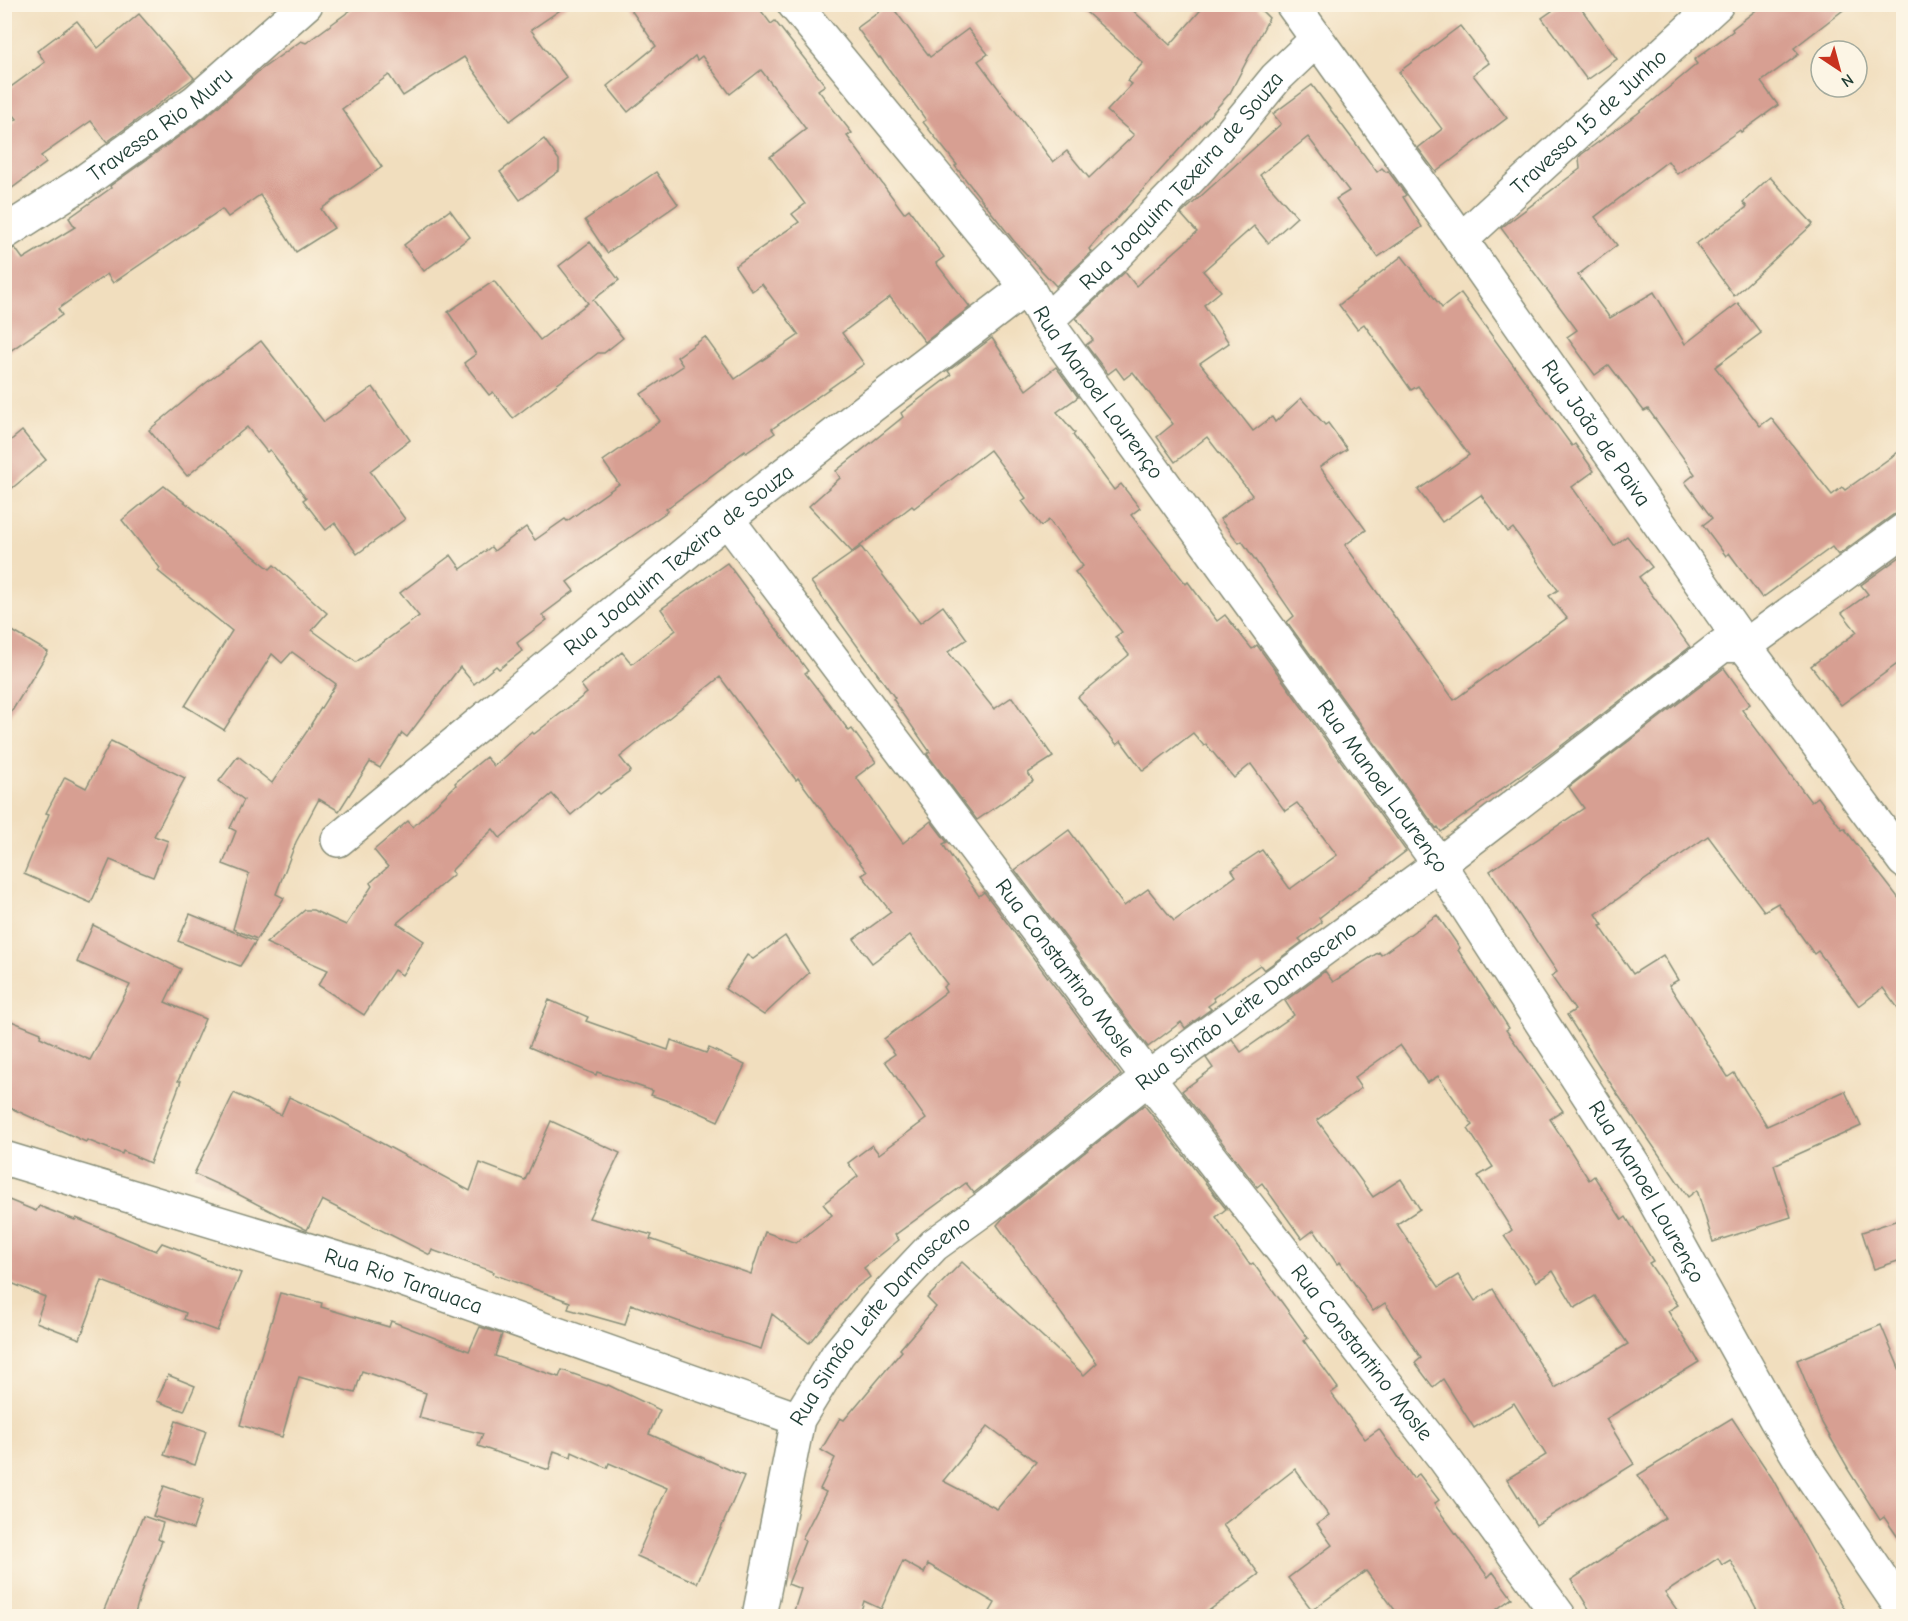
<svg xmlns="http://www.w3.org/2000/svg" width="1908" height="1621" viewBox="0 0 1908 1621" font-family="'Comic Neue',sans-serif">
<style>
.building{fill:#d79f92;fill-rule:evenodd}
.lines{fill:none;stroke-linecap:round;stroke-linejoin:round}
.minor-casing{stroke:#888e79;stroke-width:36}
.tertiary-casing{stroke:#888e79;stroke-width:36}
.minor{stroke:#fff;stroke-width:33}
.tertiary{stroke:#fff;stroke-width:33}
.labels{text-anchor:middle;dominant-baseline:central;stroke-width:5;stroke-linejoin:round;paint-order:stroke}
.street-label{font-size:22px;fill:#1f3d34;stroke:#fcf5e5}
</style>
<rect width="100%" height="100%" fill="#fcf5e5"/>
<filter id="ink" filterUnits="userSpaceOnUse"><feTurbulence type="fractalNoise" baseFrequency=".0167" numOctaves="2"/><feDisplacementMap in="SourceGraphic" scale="12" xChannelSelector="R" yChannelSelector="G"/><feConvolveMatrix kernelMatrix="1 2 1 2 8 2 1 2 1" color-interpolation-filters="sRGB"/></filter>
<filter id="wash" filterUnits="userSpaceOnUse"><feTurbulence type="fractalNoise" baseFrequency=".008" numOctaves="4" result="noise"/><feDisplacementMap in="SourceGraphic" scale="24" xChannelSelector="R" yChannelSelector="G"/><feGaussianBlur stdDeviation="1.35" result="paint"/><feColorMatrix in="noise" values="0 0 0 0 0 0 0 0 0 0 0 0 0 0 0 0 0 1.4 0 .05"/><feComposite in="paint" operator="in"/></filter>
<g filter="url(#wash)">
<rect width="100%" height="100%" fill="#f1debe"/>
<g id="blocks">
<g class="building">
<path d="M 359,4 L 569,4 L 531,30 L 567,78 L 510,121 L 464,57 L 403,96 L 389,75 L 342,109 L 382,167 L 321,209 L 334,228 L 296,252 L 260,195 L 228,217 L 222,209 L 113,283 L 107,274 L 58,309 L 62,315 L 4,355 L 4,252 L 15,248 L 23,259 L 75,227 L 69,218 L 111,188 L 110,186 L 206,117 L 259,71 L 301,41 L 306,43 Z"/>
<path d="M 627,4 L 756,4 L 771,24 L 775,21 L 825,85 L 818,90 L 852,133 L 847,136 L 904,213 L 909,209 L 944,257 L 936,263 L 970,307 L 925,342 L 890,297 L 842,333 L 864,364 L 772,429 L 775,433 L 746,453 L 745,451 L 666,509 L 668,511 L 567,582 L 574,591 L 542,615 L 547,620 L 517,643 L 522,651 L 499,669 L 496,666 L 474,684 L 460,667 L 407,737 L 402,733 L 380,768 L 370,762 L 339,811 L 319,799 L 296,842 L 276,894 L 284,898 L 257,939 L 233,929 L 249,874 L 223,864 L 236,831 L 230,828 L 244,800 L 219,781 L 238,756 L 272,783 L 312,724 L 311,724 L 336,684 L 292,652 L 282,663 L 272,654 L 224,730 L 185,706 L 232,631 L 158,571 L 160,568 L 122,520 L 164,486 L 270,569 L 274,565 L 327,613 L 312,630 L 356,662 L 419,616 L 400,593 L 451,555 L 461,569 L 491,547 L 494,551 L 526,527 L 535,540 L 565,519 L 567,521 L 619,484 L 603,461 L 660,421 L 641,394 L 683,366 L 677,357 L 705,337 L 735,379 L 799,335 L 762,284 L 752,291 L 735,266 L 799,222 L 792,214 L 805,204 L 770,157 L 806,129 L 761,70 L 730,94 L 702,56 L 697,60 L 695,56 L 628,112 L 607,86 L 656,46 Z"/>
<path d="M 890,4 L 930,57 L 968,29 L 988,54 L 978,61 L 1053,162 L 1067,151 L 1089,178 L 1134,135 L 1107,111 L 1132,84 L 1127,81 L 1143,63 L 1077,4 L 1126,4 L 1170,45 L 1206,4 L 1255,4 L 1269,18 L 1230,93 L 1113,223 L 1100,234 L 1101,235 L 1089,249 L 1092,252 L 1056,286 L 1014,241 L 955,166 L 957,165 L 923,122 L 926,120 L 880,57 L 879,58 L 857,28 Z"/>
<path d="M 1562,4 L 1578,4 L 1617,59 L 1587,80 L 1542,18 Z"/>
<path d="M 1764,4 L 1851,4 L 1794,48 L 1799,54 L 1761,82 L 1778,105 L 1741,132 L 1740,130 L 1677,174 L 1668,161 L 1595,217 L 1617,245 L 1578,275 L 1610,318 L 1654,292 L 1685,344 L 1738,303 L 1761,333 L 1715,367 L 1760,426 L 1771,418 L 1832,495 L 1842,487 L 1845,490 L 1904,448 L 1904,512 L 1893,515 L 1838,555 L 1832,547 L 1762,598 L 1729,553 L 1726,556 L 1703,525 L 1712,518 L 1685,482 L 1695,474 L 1648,409 L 1644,411 L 1609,365 L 1595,375 L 1567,337 L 1577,330 L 1501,228 L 1580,169 L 1579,157 L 1582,154 L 1637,114 L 1697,64 L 1694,60 L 1733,31 L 1732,29 Z"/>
<path d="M 139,14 L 194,78 L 107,142 L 91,121 L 41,156 L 46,163 L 4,194 L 4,129 L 17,119 L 4,103 L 4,92 L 45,62 L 37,51 L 77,21 L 98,48 Z"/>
<path d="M 1460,26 L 1489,63 L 1473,75 L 1507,118 L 1436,172 L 1418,148 L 1442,129 L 1399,72 Z"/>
<path d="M 1312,85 L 1377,172 L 1382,168 L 1386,172 L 1388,171 L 1406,195 L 1403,197 L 1422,227 L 1378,257 L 1336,199 L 1349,191 L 1308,137 L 1260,175 L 1297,217 L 1268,243 L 1254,226 L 1203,271 L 1221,291 L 1204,305 L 1229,343 L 1200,363 L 1253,431 L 1272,417 L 1275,422 L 1301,398 L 1325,425 L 1328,423 L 1347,449 L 1320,467 L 1366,530 L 1345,545 L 1370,580 L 1369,581 L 1454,700 L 1567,618 L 1549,596 L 1558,590 L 1513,528 L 1508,532 L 1481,495 L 1442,522 L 1418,490 L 1469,455 L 1418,386 L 1411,390 L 1364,324 L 1357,329 L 1339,305 L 1402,256 L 1442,308 L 1461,293 L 1572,446 L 1575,444 L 1594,471 L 1572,487 L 1614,546 L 1627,536 L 1652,567 L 1639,577 L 1690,647 L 1548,756 L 1441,832 L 1438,827 L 1436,828 L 1287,622 L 1294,616 L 1242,541 L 1239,543 L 1220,519 L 1252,495 L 1207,437 L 1175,462 L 1157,437 L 1173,424 L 1133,372 L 1124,379 L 1116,368 L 1108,374 L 1086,345 L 1093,340 L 1076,318 L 1125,272 L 1136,286 L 1197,232 L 1181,214 L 1281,124 L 1273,114 Z"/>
<path d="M 544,139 L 559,160 L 559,171 L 520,200 L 500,172 Z"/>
<path d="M 656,172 L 678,204 L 607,253 L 585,220 Z"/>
<path d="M 1770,177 L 1813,224 L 1734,296 L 1696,244 L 1747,207 L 1743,202 Z"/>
<path d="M 450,210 L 470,237 L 424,271 L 404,245 Z"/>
<path d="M 590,242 L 619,280 L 593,300 L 623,338 L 604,353 L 598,353 L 513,418 L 493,392 L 489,395 L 464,363 L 476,354 L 448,312 L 494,281 L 540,340 L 588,303 L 559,266 Z"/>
<path d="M 992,338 L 1026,390 L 1056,367 L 1078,397 L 1057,412 L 1075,433 L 1073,435 L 1114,490 L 1121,484 L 1140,508 L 1131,515 L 1186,584 L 1188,582 L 1217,621 L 1225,615 L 1252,649 L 1257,645 L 1406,851 L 1319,918 L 1322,922 L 1299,939 L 1302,942 L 1264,970 L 1260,965 L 1213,998 L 1215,1001 L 1208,1006 L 1211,1009 L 1185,1028 L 1181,1022 L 1148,1047 L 1015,870 L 1069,830 L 1124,906 L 1148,889 L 1174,921 L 1236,876 L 1232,870 L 1262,850 L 1290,889 L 1337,855 L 1297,803 L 1285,811 L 1251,764 L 1234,778 L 1206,744 L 1204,746 L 1193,733 L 1143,771 L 1121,741 L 1117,745 L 1078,697 L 1129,655 L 1115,637 L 1122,632 L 1075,572 L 1083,566 L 1049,520 L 1041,526 L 1022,501 L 1026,498 L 990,450 L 914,508 L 912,506 L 852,552 L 809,506 L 840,478 L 836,471 L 903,417 L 901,413 L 951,375 L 948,371 Z"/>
<path d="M 261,341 L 324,422 L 373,387 L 410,440 L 370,471 L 405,519 L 357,554 L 335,523 L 326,530 L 303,500 L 306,498 L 270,450 L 267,452 L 247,427 L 187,476 L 149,430 L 206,383 Z"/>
<path d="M 22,431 L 46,460 L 4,495 L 4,446 Z"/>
<path d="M 861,547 L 920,623 L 943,606 L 967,639 L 948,652 L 994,709 L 1012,697 L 1053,757 L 1028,773 L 1033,781 L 977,820 L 927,754 L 930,752 L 893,699 L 895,698 L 811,582 Z"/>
<path d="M 1904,554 L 1904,659 L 1841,705 L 1811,666 L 1857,632 L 1842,613 L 1868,594 L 1861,585 Z"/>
<path d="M 727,563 L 808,671 L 805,673 L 829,704 L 849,731 L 852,729 L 876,762 L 856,777 L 903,843 L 931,821 L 947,842 L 943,844 L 946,849 L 979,896 L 984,892 L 1121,1075 L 974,1193 L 966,1183 L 895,1235 L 899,1240 L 864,1268 L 870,1277 L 852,1291 L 809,1343 L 772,1314 L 761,1349 L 710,1333 L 631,1304 L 625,1325 L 568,1309 L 570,1302 L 493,1274 L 494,1272 L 432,1250 L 430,1255 L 322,1200 L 307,1230 L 232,1191 L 194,1174 L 234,1093 L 281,1115 L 289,1097 L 335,1118 L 470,1191 L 480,1163 L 525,1180 L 551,1121 L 620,1153 L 589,1218 L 652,1235 L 650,1239 L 751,1274 L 765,1232 L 796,1243 L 832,1215 L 823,1204 L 858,1176 L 848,1163 L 872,1145 L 879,1154 L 926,1119 L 885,1061 L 895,1054 L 884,1039 L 946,992 L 943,987 L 947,984 L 910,935 L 872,963 L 854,939 L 891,912 L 862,875 L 867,872 L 798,778 L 796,780 L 720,677 L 620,757 L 631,771 L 600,794 L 598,792 L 571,815 L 552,794 L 500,838 L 493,829 L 451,871 L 454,874 L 397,923 L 424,941 L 402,975 L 394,970 L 364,1015 L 318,985 L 328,970 L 266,943 L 305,910 L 313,910 L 346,925 L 372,886 L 370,883 L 388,867 L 374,850 L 408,821 L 413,827 L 456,785 L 455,783 L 486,757 L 494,766 L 532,732 L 534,734 L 587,693 L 581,685 L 622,652 L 632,664 L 676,630 L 661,609 Z"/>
<path d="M 4,626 L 48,652 L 4,724 Z"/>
<path d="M 1724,668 L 1750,704 L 1742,710 L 1811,802 L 1818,797 L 1842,829 L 1844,828 L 1904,905 L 1904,1016 L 1883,988 L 1859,1006 L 1818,951 L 1814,954 L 1778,903 L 1764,911 L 1708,836 L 1596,914 L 1603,925 L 1600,926 L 1633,974 L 1663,955 L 1678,980 L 1669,985 L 1728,1077 L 1734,1073 L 1767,1126 L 1845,1091 L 1861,1126 L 1774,1165 L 1791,1217 L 1713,1242 L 1697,1190 L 1688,1197 L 1616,1092 L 1567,1015 L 1575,1010 L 1551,976 L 1557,972 L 1490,871 L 1584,808 L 1569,787 Z"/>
<path d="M 111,741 L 185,778 L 154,836 L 168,841 L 153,877 L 110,860 L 91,903 L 24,874 L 49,814 L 46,813 L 65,777 L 86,788 Z"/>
<path d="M 190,914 L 256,941 L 240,966 L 178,941 Z"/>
<path d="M 1437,915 L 1460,948 L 1458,950 L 1509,1028 L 1506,1030 L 1563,1111 L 1550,1119 L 1589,1180 L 1594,1176 L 1622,1220 L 1626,1217 L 1653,1261 L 1649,1263 L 1678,1305 L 1668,1311 L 1699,1362 L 1606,1419 L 1634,1464 L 1536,1525 L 1507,1479 L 1546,1455 L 1514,1403 L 1474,1428 L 1443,1379 L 1433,1387 L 1415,1363 L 1421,1358 L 1385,1303 L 1373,1311 L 1340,1262 L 1337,1264 L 1314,1230 L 1302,1239 L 1262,1183 L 1257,1187 L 1182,1091 L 1213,1068 L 1206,1058 L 1232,1039 L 1241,1052 L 1294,1015 L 1285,1001 L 1325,971 L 1333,982 L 1379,952 L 1381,955 ZM 1400,1045 L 1427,1083 L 1438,1076 L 1473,1125 L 1468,1129 L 1493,1167 L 1478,1176 L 1512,1230 L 1504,1236 L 1536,1282 L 1553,1271 L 1575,1308 L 1595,1296 L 1628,1344 L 1555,1388 L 1493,1289 L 1475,1301 L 1458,1275 L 1439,1287 L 1397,1224 L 1420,1209 L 1401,1179 L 1373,1197 L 1317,1120 L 1361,1088 L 1354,1078 Z"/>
<path d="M 93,925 L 181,969 L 165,1002 L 205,1019 L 178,1081 L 181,1081 L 150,1163 L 123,1151 L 122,1154 L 87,1140 L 86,1142 L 4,1105 L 4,1018 L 41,1033 L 40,1037 L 90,1060 L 130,985 L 77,962 Z"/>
<path d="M 785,936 L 809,973 L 764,1015 L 725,989 L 747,955 L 753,959 Z"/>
<path d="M 549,1000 L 588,1017 L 586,1021 L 668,1050 L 671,1040 L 706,1053 L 709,1048 L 745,1065 L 718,1121 L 694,1110 L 651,1095 L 653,1091 L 597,1072 L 596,1075 L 529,1047 Z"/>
<path d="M 1144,1105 L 1226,1209 L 1216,1217 L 1250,1265 L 1253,1263 L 1308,1338 L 1304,1341 L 1338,1388 L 1331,1393 L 1365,1439 L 1379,1429 L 1413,1478 L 1419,1474 L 1439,1500 L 1434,1504 L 1488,1577 L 1493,1572 L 1512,1598 L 1486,1617 L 1400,1617 L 1366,1571 L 1312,1610 L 1288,1578 L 1332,1545 L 1317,1524 L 1329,1516 L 1295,1469 L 1223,1525 L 1259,1574 L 1200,1617 L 987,1617 L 995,1603 L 928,1564 L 924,1573 L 903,1561 L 881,1609 L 864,1601 L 859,1617 L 792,1617 L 801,1589 L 788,1584 L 805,1541 L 802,1539 L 826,1492 L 820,1489 L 835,1458 L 821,1450 L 840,1418 L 844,1420 L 902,1351 L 900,1349 L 936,1307 L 927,1298 L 962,1262 L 1084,1375 L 1097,1363 L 997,1225 L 1004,1217 ZM 988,1426 L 1036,1462 L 997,1509 L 943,1481 Z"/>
<path d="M 4,1198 L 36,1211 L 39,1206 L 75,1220 L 76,1218 L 156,1251 L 162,1243 L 241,1273 L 217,1331 L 184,1319 L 186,1313 L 102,1281 L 80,1339 L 36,1322 L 45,1297 L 4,1280 Z"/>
<path d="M 1904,1218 L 1904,1259 L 1874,1269 L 1862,1232 Z"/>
<path d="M 280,1293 L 322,1303 L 321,1307 L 389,1327 L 391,1321 L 469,1351 L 480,1327 L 502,1334 L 495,1356 L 559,1377 L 562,1370 L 607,1386 L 608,1385 L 660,1410 L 649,1434 L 744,1476 L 697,1583 L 637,1556 L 667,1488 L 609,1463 L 607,1468 L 572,1452 L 571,1457 L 554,1451 L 549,1470 L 478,1446 L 483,1434 L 419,1418 L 426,1393 L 362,1371 L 355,1393 L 299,1377 L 282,1437 L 240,1425 Z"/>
<path d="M 1881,1325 L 1904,1380 L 1904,1546 L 1884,1517 L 1880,1520 L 1847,1468 L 1848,1468 L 1822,1423 L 1797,1360 Z"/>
<path d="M 168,1375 L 195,1386 L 184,1411 L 157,1401 Z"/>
<path d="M 1732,1418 L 1772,1478 L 1849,1617 L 1761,1617 L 1730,1560 L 1722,1565 L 1718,1558 L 1665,1593 L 1682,1617 L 1594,1617 L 1571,1580 L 1665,1518 L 1638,1475 Z"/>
<path d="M 176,1421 L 206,1431 L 195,1465 L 164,1455 Z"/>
<path d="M 164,1486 L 203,1500 L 193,1529 L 153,1516 Z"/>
<path d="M 143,1516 L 163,1523 L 158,1539 L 162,1541 L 143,1586 L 134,1617 L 101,1617 Z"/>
</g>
</g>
</g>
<g filter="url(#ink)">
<use href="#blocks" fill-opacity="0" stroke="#888e79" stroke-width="1.5"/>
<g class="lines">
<g class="minor-casing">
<g id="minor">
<path id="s1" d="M 794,4 L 1027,287 L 1046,321 L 1439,864 L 1639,1173 L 1775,1418 L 1802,1462 L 1904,1612"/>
<path id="s2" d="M 4,233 L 82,183 L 195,102 L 306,4"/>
<path id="s3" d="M 1461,240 L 1717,4"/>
<path id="s4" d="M 1046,321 L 1115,256 L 1189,179 L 1231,133 L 1276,78 L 1316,40"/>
<path id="s5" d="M 727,519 L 1148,1078 L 1444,1458 L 1559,1616"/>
<path id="s6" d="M 338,840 L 727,519 L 865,411 L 1027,287"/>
<path id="s7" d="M 4,1158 L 378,1271 L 798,1419"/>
<path id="s8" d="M 759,1616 L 798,1419 L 838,1354 L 887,1295 L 934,1245 L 988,1206 L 1148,1078 L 1439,864 L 1723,645 L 1745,646 L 1904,530"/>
</g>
</g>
<g class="tertiary-casing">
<g id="tertiary">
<path id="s9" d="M 1292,4 L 1461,240 L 1745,646 L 1904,861"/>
</g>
</g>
<use href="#minor" class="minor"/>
<use href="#tertiary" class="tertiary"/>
</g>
</g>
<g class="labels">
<g class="street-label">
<text stroke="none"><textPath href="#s3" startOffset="174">Travessa 15 de Junho</textPath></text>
<text stroke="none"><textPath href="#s2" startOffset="190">Travessa Rio Muru</textPath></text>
<text stroke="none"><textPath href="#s4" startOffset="195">Rua Joaquim Texeira de Souza</textPath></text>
<text stroke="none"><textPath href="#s1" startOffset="494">Rua Manoel Lourenço</textPath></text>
<text stroke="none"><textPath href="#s9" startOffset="526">Rua João de Paiva</textPath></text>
<text stroke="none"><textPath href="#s6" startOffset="441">Rua Joaquim Texeira de Souza</textPath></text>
<text stroke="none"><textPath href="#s1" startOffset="980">Rua Manoel Lourenço</textPath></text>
<text stroke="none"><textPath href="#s5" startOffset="562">Rua Constantino Mosle</textPath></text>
<text stroke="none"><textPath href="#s8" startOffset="816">Rua Simão Leite Damasceno</textPath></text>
<text stroke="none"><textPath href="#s1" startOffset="1464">Rua Manoel Lourenço</textPath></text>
<text stroke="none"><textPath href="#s7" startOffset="418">Rua Rio Tarauaca</textPath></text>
<text stroke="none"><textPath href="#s8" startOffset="330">Rua Simão Leite Damasceno</textPath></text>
<text stroke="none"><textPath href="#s5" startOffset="1048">Rua Constantino Mosle</textPath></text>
</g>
</g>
<rect width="1908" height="1621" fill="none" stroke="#fcf5e5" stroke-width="24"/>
<g transform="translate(1839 69) rotate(144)"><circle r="28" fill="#fcf5e5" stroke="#a4ab9e" stroke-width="1.5"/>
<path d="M0-4.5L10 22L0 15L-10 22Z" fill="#c8321e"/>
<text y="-9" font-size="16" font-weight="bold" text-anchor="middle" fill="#1f3d34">N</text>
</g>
</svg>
